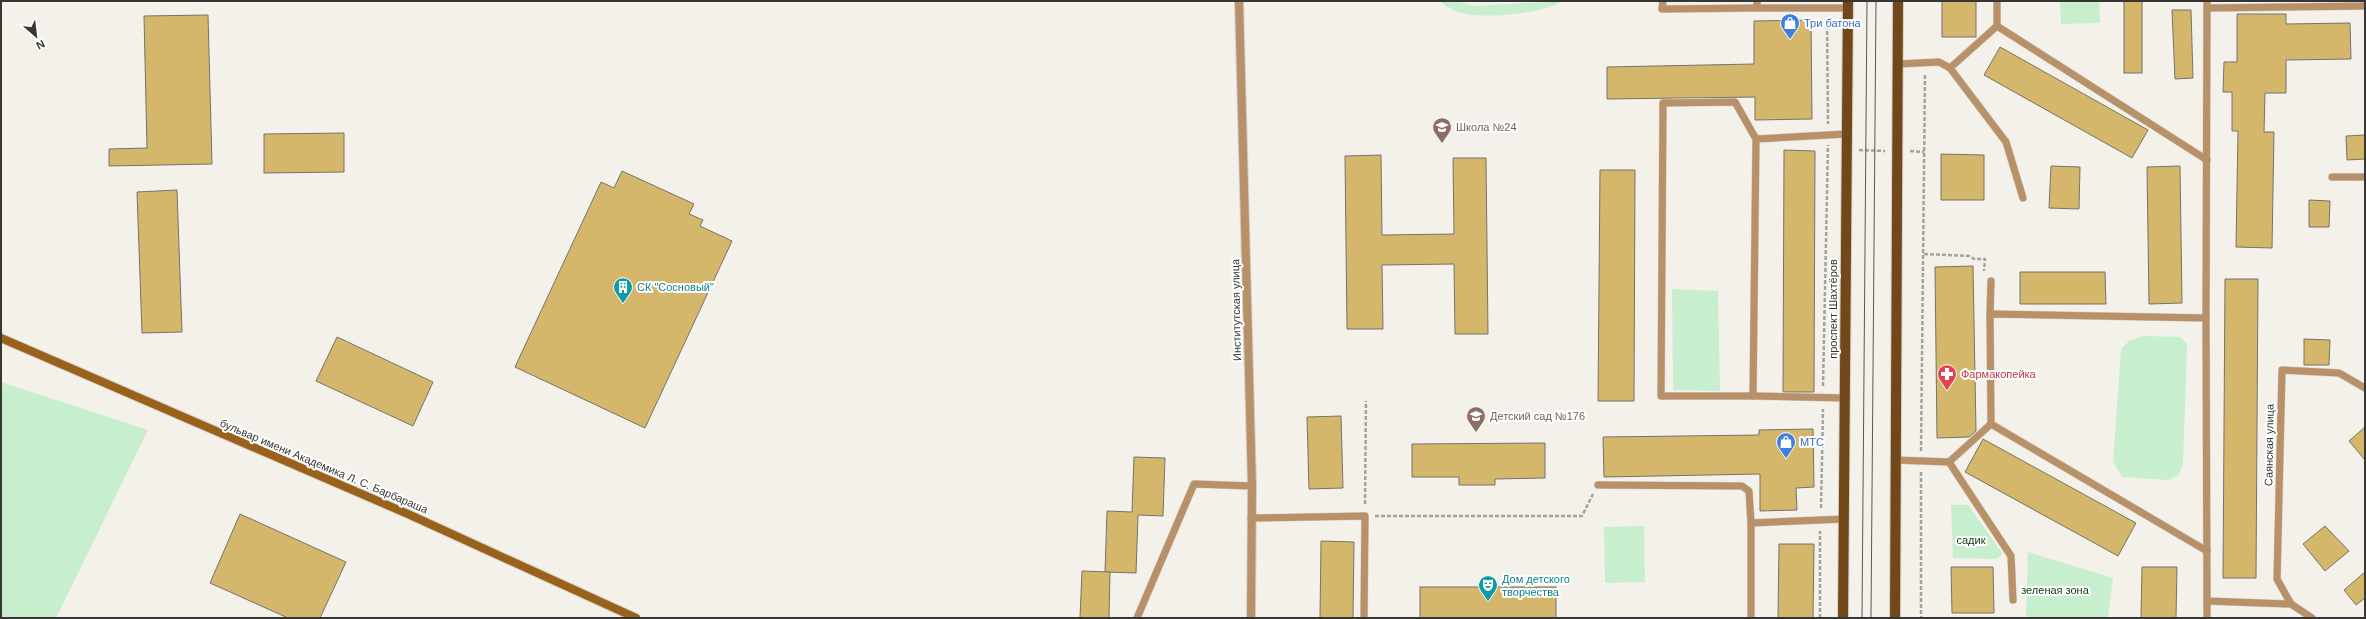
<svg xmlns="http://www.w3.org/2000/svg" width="2366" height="619" viewBox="0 0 2366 619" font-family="Arial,sans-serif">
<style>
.green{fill:#c7eecd}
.building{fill:#d4b76b;stroke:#75736d}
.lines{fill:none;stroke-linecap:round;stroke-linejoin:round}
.lane-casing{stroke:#d2cfca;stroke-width:8}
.street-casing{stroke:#d2cfca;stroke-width:10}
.secondary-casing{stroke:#d2cfca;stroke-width:10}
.primary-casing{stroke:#d2cfca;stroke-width:12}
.path{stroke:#a4a29e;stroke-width:2.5;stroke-dasharray:4 2;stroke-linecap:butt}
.lane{stroke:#b89169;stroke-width:7}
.street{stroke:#b89169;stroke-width:8}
.secondary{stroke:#99611a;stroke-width:8}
.primary{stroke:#704819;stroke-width:10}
.tram{stroke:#595855;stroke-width:1}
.labels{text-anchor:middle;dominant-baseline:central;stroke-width:4;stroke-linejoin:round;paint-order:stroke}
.shop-label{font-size:11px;fill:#366cbe;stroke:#fff;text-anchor:start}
.education-label{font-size:11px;fill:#785e54;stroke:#fff;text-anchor:start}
.culture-label{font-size:11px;fill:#0d838f;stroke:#fff;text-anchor:start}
.street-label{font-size:11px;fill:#373634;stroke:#fff}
.health-label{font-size:11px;fill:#be3a42;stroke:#fff;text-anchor:start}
.park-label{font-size:11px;fill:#093a17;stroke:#fff}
</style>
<rect width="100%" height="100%" fill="#f4f1eb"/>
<g class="green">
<path d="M 1440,1 L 1456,1 L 1474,6 L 1561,1 C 1545,14 1482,19 1462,13 C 1454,11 1446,7 1440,1 Z"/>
<path d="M 2060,1 L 2099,1 L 2100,23 L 2061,24 Z"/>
<path d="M 1672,289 L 1718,291 L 1720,391 L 1673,390 Z"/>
<path d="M 2143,336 L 2180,337 L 2187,344 L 2183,464 L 2179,475 L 2168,480 L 2122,477 L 2113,462 L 2121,349 L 2129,341 Z"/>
<path d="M 1,382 L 148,430 L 56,618 L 1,618 Z"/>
<path d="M 1951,505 L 1968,505 L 2003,554 L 1996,559 L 1953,558 Z"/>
<path d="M 1644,526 L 1645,582 L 1605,583 L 1604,527 Z"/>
<path d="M 2028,552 L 2113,578 L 2108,618 L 2026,618 Z"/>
</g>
<g class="building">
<rect x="1942" y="1" width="34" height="36"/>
<rect x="2124" y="1" width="18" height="72"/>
<path d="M 2172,10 L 2191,10 L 2193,78 L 2175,79 Z"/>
<path d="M 2237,14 L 2286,14 L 2286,24 L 2350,23 L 2351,59 L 2286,60 L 2286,93 L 2265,93 L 2264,132 L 2274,132 L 2272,248 L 2236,247 L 2238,131 L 2232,131 L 2232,92 L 2223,92 L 2224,62 L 2237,62 Z"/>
<path d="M 208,15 L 212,164 L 109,166 L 109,149 L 147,148 L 144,16 Z"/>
<path d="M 1811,20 L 1812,119 L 1755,120 L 1755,97 L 1607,99 L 1607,67 L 1754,64 L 1754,21 Z"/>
<path d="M 2000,47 L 2148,130 L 2132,158 L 1984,75 Z"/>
<path d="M 344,133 L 344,172 L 264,173 L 264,134 Z"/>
<path d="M 2365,135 L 2365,159 L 2347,160 L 2346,136 Z"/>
<path d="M 1784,150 L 1815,151 L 1814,392 L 1783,392 Z"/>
<path d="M 1941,154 L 1984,155 L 1984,200 L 1941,200 Z"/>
<path d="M 1381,155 L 1382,235 L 1454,234 L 1453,158 L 1486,158 L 1488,334 L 1455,334 L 1454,264 L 1382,265 L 1383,329 L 1347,329 L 1345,156 Z"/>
<path d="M 2051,166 L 2080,167 L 2079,209 L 2049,208 Z"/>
<path d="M 2180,166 L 2182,303 L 2149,304 L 2147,167 Z"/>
<path d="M 1600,170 L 1635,170 L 1634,401 L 1598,401 Z"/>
<path d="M 622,171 L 694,204 L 689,214 L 703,220 L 700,226 L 732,241 L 645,428 L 515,367 L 601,182 L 614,188 Z"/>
<path d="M 177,190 L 182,332 L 142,333 L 137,192 Z"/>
<path d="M 2309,200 L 2330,201 L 2329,227 L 2309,227 Z"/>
<path d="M 1973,266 L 1976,431 L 1969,437 L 1937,438 L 1935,267 Z"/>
<path d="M 2020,272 L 2105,272 L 2106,304 L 2020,304 Z"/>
<path d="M 2225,279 L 2258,279 L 2256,578 L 2223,578 Z"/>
<path d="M 337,337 L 433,382 L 413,426 L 316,381 Z"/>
<path d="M 2304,339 L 2330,340 L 2329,365 L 2304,365 Z"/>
<path d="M 1341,416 L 1343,488 L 1309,489 L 1307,417 Z"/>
<path d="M 2365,427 L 2365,460 L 2349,441 Z"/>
<path d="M 1813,429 L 1814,487 L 1796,488 L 1797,510 L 1760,511 L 1760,474 L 1604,477 L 1603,437 L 1759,435 L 1759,430 Z"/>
<path d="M 1983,439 L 2136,523 L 2118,556 L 1965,472 Z"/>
<path d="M 1545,443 L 1545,478 L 1495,479 L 1495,485 L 1459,485 L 1459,477 L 1412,477 L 1412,444 Z"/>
<path d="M 1134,457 L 1165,458 L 1163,516 L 1138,515 L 1136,573 L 1105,572 L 1107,511 L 1132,512 Z"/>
<path d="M 240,514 L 346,562 L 320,618 L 288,618 L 210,583 Z"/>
<path d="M 2325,526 L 2349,551 L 2325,571 L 2303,544 Z"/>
<path d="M 1321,541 L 1354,542 L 1353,618 L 1320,618 Z"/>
<path d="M 1779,544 L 1814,544 L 1813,618 L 1778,618 Z"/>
<path d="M 1951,567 L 1993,567 L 1994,613 L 1952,613 Z"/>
<path d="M 2142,567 L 2177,567 L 2176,618 L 2141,618 Z"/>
<path d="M 1082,571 L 1110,572 L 1109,618 L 1080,618 Z"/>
<path d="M 2365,572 L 2365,598 L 2356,605 L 2344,590 Z"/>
<rect x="1420" y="587" width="136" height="31"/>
</g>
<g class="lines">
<g class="lane-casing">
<g id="lane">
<path d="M 1663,1 L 1662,9 L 1757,8"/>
<path d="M 1757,1 L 1757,8 L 1848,8"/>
<path d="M 1997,1 L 1997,26"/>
<path d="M 2207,1 L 2206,318 L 2207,601 L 2291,604"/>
<path d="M 2208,8 L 2365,6"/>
<path d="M 1898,64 L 1939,62 L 1950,68 L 2006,142 L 2023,198"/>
<path d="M 1950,68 L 1997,26 L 2207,160"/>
<path d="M 1756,139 L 1735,102 L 1663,103 L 1661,396 L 1753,396 L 1756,139 L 1846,134"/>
<path d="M 2332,177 L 2365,177"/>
<path d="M 1990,314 L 1991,281"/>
<path d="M 1753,396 L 1845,398"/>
<path d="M 1991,424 L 1990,314 L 2206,318"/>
<path d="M 1895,460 L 1949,462 L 2011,556 L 2013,600"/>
<path d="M 1949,462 L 1991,424 L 2207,551"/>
<path d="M 1598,485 L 1742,486 L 1749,491 L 1751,523 L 1844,519"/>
<path d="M 1251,518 L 1365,516 L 1364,618"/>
<path d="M 1137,618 L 1194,484 L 1252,486"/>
<path d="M 1751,618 L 1751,523"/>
<path d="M 2207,618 L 2207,601"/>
<path d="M 2312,618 L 2291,604 L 2277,579 L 2282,370 L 2339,373 L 2365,388"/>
</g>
</g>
<g class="street-casing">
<path id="street" d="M 1239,1 L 1252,486 L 1251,618"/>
</g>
<g class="secondary-casing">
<path id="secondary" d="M 1,338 L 408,514 L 636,618"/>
</g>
<g class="primary-casing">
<g id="primary">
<path d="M 1843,618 L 1848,1"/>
<path d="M 1895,618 L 1898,1"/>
</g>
</g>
<g class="path">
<path d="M 1827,19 L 1828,124"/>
<path d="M 1859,150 L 1885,151"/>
<path d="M 1910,151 L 1924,152"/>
<path d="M 1924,254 L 1969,256 L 1974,259 L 1985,259 L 1984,271"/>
<path d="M 1823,386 L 1828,145"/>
<path d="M 1921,451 L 1925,74"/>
<path d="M 1921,472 L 1921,618"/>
<path d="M 1365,504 L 1366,401"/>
<path d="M 1821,508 L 1823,409"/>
<path d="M 1375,516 L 1582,516 L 1593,494"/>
<path d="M 1820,618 L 1820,531"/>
</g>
<use href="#lane" class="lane"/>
<use href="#street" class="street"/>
<use href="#secondary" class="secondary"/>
<use href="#primary" class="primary"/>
<g class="tram">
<path d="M 1862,618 L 1867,1"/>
<path d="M 1871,618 L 1876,1"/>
</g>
</g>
<defs>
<g id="shop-pin" transform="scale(1)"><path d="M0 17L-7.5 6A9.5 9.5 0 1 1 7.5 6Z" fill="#3f7fe0" stroke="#fff"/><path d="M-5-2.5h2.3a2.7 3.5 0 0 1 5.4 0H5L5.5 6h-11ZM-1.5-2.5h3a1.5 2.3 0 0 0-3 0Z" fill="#fff"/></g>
<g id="school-pin" transform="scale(1)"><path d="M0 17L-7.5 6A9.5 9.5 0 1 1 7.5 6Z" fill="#8d6e63" stroke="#fff"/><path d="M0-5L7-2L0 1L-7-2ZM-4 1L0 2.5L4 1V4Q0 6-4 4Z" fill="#fff"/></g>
<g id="building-pin" transform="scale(1)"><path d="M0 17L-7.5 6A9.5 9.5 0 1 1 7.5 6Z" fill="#0f9aa8" stroke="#fff"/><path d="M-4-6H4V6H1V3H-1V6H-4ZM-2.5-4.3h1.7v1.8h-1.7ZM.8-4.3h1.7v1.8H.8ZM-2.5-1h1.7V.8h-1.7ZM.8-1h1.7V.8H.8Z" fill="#fff"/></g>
<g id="pharmacy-pin" transform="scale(1)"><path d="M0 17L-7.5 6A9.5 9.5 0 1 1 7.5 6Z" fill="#e0444e" stroke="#fff"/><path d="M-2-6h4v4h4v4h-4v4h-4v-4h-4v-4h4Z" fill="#fff"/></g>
<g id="theatre-pin" transform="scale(1)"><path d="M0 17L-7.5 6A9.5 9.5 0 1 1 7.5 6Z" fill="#0f9aa8" stroke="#fff"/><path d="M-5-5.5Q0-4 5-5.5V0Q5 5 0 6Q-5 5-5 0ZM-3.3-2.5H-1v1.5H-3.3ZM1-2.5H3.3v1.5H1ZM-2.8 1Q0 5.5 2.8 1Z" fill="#fff"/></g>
</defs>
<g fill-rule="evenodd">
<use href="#shop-pin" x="1790" y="23"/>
<use href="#school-pin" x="1442" y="127"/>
<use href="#building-pin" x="623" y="287"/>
<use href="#pharmacy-pin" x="1947" y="374"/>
<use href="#school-pin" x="1476" y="416"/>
<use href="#shop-pin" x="1786" y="442"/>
<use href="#theatre-pin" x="1488" y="585"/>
</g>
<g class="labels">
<g class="shop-label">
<text x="1804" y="23">Три батона</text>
<text x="1800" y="442">МТС</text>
</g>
<g class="education-label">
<text x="1456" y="127">Школа №24</text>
<text x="1490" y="416">Детский сад №176</text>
</g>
<g class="culture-label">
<text x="637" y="287">СК "Сосновый"</text>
<text x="1502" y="579">Дом детского<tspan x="1502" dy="13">творчества</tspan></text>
</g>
<g class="street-label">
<text transform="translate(1833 309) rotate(-90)">проспект Шахтёров</text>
<text transform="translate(1236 310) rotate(-91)">Институтская улица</text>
<text transform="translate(2269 445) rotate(-89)">Саянская улица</text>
<text transform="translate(324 466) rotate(23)">бульвар имени Академика Л. С. Барбараша</text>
</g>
<g class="health-label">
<text x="1961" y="374">Фармакопейка</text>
</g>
<g class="park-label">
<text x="1971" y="540">садик</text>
<text x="2055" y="590">зеленая зона</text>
</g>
</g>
<rect width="2366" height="619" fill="none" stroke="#373634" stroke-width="4"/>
<g transform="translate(36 36) rotate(152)" stroke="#ffffff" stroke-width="3" paint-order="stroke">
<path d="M0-3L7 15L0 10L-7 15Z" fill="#373634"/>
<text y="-6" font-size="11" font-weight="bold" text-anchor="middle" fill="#373634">N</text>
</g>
</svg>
